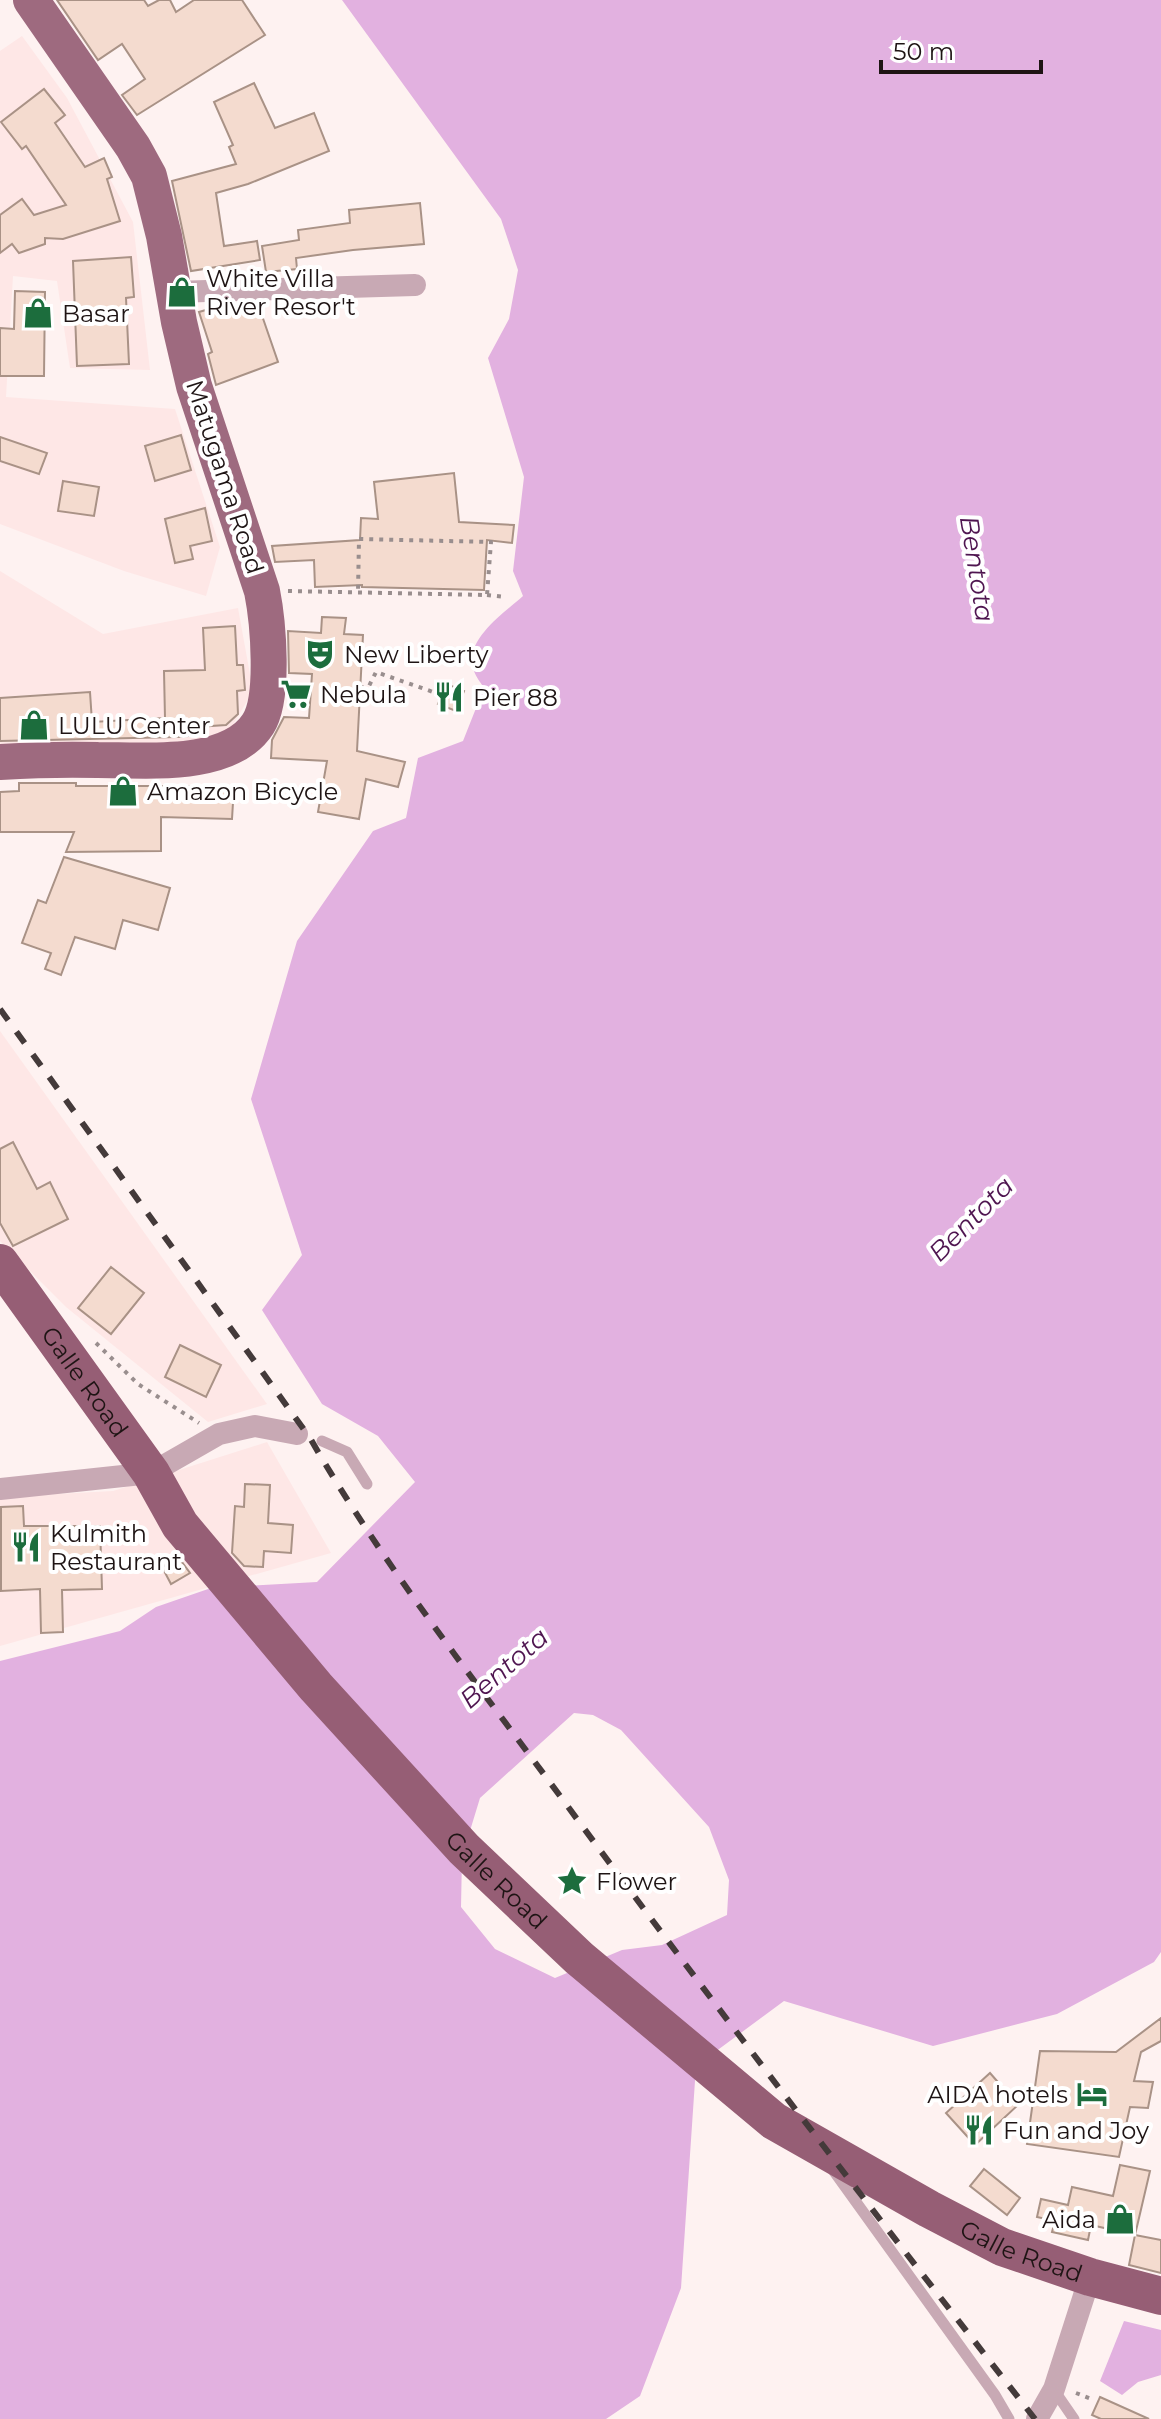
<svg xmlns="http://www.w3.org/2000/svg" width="1161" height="2419" viewBox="0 0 1161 2419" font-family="Montserrat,sans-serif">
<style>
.built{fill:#fee7e6}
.water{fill:#e2b1e0;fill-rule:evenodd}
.building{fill:#f4dbcf;stroke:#a99286;stroke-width:2}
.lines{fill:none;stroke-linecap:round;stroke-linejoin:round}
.path{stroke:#998e8e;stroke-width:4;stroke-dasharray:4 6;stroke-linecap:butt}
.service{stroke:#c8a9b4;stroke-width:11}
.minor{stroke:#c8a9b4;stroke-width:22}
.primary{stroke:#9e6a7f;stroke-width:36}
.trunk{stroke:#965e75;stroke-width:38}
.rail{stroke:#443a3a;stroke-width:6;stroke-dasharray:14 14;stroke-linecap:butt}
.labels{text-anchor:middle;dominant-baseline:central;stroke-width:8;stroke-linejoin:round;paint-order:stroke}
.poi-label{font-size:24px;fill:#1e1414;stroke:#fff;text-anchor:start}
.street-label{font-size:24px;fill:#1e1414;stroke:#fff}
.water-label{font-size:26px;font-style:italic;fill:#4f1550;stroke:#fff}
</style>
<rect width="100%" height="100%" fill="#fef2f1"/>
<g class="built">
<path d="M 22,36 L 67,98 L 133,222 L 150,370 L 70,368 L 57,281 L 13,276 L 6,397 L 175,409 L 220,547 L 206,596 L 124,571 L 0,524 L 0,51 Z"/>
<path d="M 0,571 L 103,634 L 238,608 L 253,691 L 224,740 L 0,750 Z"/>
<path d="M 0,1031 L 267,1404 L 208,1422 L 66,1307 L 0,1241 Z"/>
<path d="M 267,1442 L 331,1553 L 0,1646 L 0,1497 L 113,1491 Z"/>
</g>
<g class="water">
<path d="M 342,0 L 1161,0 L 1161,1952 L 1154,1962 L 1057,2014 L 933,2046 L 784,2001 L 696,2066 L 681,2288 L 640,2396 L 606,2419 L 0,2419 L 0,1661 L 120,1631 L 156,1607 L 211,1588 L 317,1582 L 415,1482 L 378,1436 L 322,1404 L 262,1310 L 302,1255 L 251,1099 L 297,941 L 373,831 L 406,818 L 418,758 L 463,741 L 484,688 C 481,683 476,677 474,671 C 462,641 504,613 523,596 L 513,571 L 524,477 L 488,358 L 509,319 L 518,270 L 501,219 ZM 574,1713 L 593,1715 L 621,1730 L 709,1827 L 729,1880 L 727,1915 L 662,1945 L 622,1950 L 555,1978 L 495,1949 L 461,1907 L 462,1857 L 480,1798 Z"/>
<path d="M 1124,2321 L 1161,2330 L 1161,2375 L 1138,2382 L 1122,2395 L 1100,2381 Z"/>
</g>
<g class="building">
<path d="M 57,0 L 144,0 L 148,6 L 159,0 L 170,0 L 176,12 L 194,0 L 242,0 L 265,35 L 137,115 L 122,95 L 145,79 L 122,44 L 98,60 Z"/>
<path d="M 254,83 L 275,128 L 314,113 L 329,151 L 248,184 L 216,193 L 224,246 L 257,241 L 260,260 L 191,271 L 172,181 L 236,164 L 229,147 L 233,145 L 214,102 Z"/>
<path d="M 44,89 L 65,115 L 55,123 L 85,167 L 104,158 L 112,177 L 107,179 L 120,221 L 63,239 L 45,238 L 45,244 L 19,253 L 12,244 L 0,253 L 0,215 L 22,199 L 34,215 L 66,205 L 26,146 L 22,149 L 1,122 Z"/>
<path d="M 420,203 L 424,244 L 353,250 L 296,258 L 297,269 L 266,272 L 262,246 L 299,240 L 298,230 L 350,223 L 349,210 Z"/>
<path d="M 131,257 L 134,297 L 126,298 L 129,364 L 77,366 L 73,261 Z"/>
<path d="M 15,291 L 45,292 L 44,376 L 0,376 L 0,328 L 14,329 Z"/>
<path d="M 258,304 L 278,362 L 216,385 L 208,354 L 212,352 L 199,312 L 223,305 Z"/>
<path d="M 181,435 L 191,470 L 155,481 L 145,446 Z"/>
<path d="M 0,437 L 47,453 L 39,474 L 0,461 Z"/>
<path d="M 454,473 L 459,522 L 514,525 L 512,543 L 487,540 L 484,590 L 362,587 L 362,585 L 315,587 L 314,560 L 275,562 L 272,546 L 360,540 L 361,518 L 378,519 L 374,482 Z"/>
<path d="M 63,481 L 99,487 L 94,516 L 58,511 Z"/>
<path d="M 205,508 L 212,541 L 190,546 L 193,559 L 175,563 L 165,519 Z"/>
<path d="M 322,617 L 346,618 L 344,634 L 363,635 L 357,751 L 405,762 L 398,787 L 366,779 L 359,819 L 318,812 L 327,761 L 271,758 L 272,740 L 284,717 L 309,718 L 312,674 L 289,673 L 288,631 L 321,633 Z"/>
<path d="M 235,626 L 237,665 L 243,665 L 245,690 L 237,691 L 238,714 L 226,725 L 197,727 L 198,735 L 178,737 L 0,741 L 0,698 L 90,692 L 92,722 L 165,718 L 164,671 L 205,670 L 203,628 Z"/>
<path d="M 446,684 L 464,691 L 456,711 L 438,704 Z"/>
<path d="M 19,783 L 76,783 L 76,786 L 234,786 L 232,819 L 161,817 L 161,851 L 66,852 L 74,832 L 0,832 L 0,792 L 19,791 Z"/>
<path d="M 64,857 L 170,888 L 158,930 L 123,920 L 115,949 L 75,937 L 61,975 L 45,969 L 51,953 L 22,943 L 38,900 L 46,903 Z"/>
<path d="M 13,1142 L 37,1189 L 50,1182 L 68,1219 L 13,1246 L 0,1223 L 0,1149 Z"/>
<path d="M 111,1267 L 144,1293 L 111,1334 L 78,1308 Z"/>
<path d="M 180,1345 L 221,1365 L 206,1397 L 165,1377 Z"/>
<path d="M 245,1484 L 270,1485 L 268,1523 L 293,1525 L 291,1553 L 264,1551 L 263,1567 L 244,1566 L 232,1553 L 235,1506 L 244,1507 Z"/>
<path d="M 23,1506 L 24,1526 L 100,1526 L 102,1589 L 62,1590 L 63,1632 L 41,1633 L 40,1589 L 1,1591 L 1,1507 Z"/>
<path d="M 179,1558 L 190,1573 L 171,1584 L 162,1567 Z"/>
<path d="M 1161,2018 L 1161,2041 L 1141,2052 L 1134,2081 L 1153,2082 L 1148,2108 L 1130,2107 L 1119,2157 L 1027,2144 L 1040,2051 L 1116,2052 Z"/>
<path d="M 990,2073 L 1018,2105 L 975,2145 L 946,2113 Z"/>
<path d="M 1120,2165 L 1150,2171 L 1135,2235 L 1091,2225 L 1088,2240 L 1052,2232 L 1055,2221 L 1037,2217 L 1041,2199 L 1068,2205 L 1072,2187 L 1113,2196 Z"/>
<path d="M 984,2169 L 1020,2198 L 1007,2215 L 970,2186 Z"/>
<path d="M 1135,2235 L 1161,2240 L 1161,2273 L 1129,2265 Z"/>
<path d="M 1100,2397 L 1149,2419 L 1101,2419 L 1092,2415 Z"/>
</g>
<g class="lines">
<g class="path">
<path d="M 288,591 L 487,595 L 491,542 L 359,539 L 358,592"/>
<path d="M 487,595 L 505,597"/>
<path d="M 294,686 L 311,687"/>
<path d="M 360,688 L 369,686 L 376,672 L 436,693"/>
<path d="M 96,1343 L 138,1384 L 199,1423"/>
<path d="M 1076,2393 L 1094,2400"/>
</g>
<g class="service">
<path d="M 322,1441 L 347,1452 L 367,1484"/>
<path d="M 833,2170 L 995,2395 L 1009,2419"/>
<path d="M 1054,2390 L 1074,2419"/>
</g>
<g class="minor">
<path d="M 174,292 L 415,285"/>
<path d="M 0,1489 L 151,1473 L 219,1434 L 255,1426 L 297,1434"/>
<path d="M 1037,2419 L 1054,2389 L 1090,2277"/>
</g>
<path class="primary" d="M 0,762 C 33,760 65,759 98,760 C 144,760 229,769 258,724 C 275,698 268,621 262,591 L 194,386 L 179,322 L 164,236 L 149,176 L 133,147 L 31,0"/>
<path class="trunk" id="s1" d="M 0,1263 L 151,1473 L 180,1525 L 316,1687 L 464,1849 L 579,1958 L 774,2121 L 929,2209 L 1002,2247 L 1090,2277 L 1161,2296"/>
<path class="rail" d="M 0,1009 L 310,1438 C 383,1565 476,1682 563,1800 C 717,2009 875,2214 1035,2419"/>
</g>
<defs>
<g id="shop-bare" transform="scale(2.4)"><path d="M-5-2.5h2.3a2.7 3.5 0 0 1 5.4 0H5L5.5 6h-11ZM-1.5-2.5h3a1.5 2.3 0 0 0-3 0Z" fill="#1c6d3d" stroke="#fff" stroke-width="2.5" paint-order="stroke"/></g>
<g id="theatre-bare" transform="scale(2.4)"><path d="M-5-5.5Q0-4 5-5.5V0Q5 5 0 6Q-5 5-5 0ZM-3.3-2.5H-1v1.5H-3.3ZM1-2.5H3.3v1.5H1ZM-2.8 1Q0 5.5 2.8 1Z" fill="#1c6d3d" stroke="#fff" stroke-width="2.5" paint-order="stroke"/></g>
<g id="supermarket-bare" transform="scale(2.4)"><path d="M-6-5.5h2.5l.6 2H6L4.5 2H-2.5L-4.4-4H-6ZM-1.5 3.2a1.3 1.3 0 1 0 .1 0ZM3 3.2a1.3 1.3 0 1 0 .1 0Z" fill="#1c6d3d" stroke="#fff" stroke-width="2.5" paint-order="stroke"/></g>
<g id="restaurant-bare" transform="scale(2.4)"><path d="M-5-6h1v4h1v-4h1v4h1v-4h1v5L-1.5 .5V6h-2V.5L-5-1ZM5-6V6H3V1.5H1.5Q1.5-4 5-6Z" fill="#1c6d3d" stroke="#fff" stroke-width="2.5" paint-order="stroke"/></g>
<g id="sight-bare" transform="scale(2.4)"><path d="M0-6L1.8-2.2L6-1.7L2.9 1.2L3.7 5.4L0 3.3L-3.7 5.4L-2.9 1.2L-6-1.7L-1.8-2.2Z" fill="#1c6d3d" stroke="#fff" stroke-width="2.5" paint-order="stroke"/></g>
<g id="hotel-bare" transform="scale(2.4)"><path d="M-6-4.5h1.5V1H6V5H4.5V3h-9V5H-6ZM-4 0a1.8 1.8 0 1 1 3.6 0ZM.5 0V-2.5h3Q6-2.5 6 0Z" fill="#1c6d3d" stroke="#fff" stroke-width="2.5" paint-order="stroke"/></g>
</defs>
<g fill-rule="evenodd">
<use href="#shop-bare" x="182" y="292"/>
<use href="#shop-bare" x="38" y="313"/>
<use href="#theatre-bare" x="320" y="654"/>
<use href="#supermarket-bare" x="296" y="694"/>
<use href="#restaurant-bare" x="449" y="697"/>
<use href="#shop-bare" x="34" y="725"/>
<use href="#shop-bare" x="123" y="791"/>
<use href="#restaurant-bare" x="26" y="1547"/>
<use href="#sight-bare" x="572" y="1881"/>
<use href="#hotel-bare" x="1092" y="2094"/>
<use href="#restaurant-bare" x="979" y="2130"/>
<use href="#shop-bare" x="1120" y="2219"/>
</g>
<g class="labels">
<g class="poi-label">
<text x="206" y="278">White Villa<tspan x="206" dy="28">River Resor't</tspan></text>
<text x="62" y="313">Basar</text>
<text x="344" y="654">New Liberty</text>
<text x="320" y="694">Nebula</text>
<text x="473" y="697">Pier 88</text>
<text x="58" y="725">LULU Center</text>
<text x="147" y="791">Amazon Bicycle</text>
<text x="50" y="1533">Kulmith<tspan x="50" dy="28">Restaurant</tspan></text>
<text x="596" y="1881">Flower</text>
<text x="1068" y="2094" text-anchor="end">AIDA hotels</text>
<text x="1003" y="2130">Fun and Joy</text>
<text x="1096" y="2219" text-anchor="end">Aida</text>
</g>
<g class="street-label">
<text transform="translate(225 477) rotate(72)">Matugama Road</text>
<text stroke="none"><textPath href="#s1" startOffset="146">Galle Road</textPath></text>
<text stroke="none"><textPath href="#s1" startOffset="794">Galle Road</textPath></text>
<text stroke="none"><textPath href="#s1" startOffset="1442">Galle Road</textPath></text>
</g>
<g class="water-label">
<text transform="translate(977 569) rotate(81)">Bentota</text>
<text transform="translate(971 1219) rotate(-45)">Bentota</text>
<text transform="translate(504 1668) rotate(-41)">Bentota</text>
</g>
</g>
<path d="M881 60v12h160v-12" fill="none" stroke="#1e1414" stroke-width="4"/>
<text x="893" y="60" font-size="24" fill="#1e1414" stroke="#ffffff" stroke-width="6" paint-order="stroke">50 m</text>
</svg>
